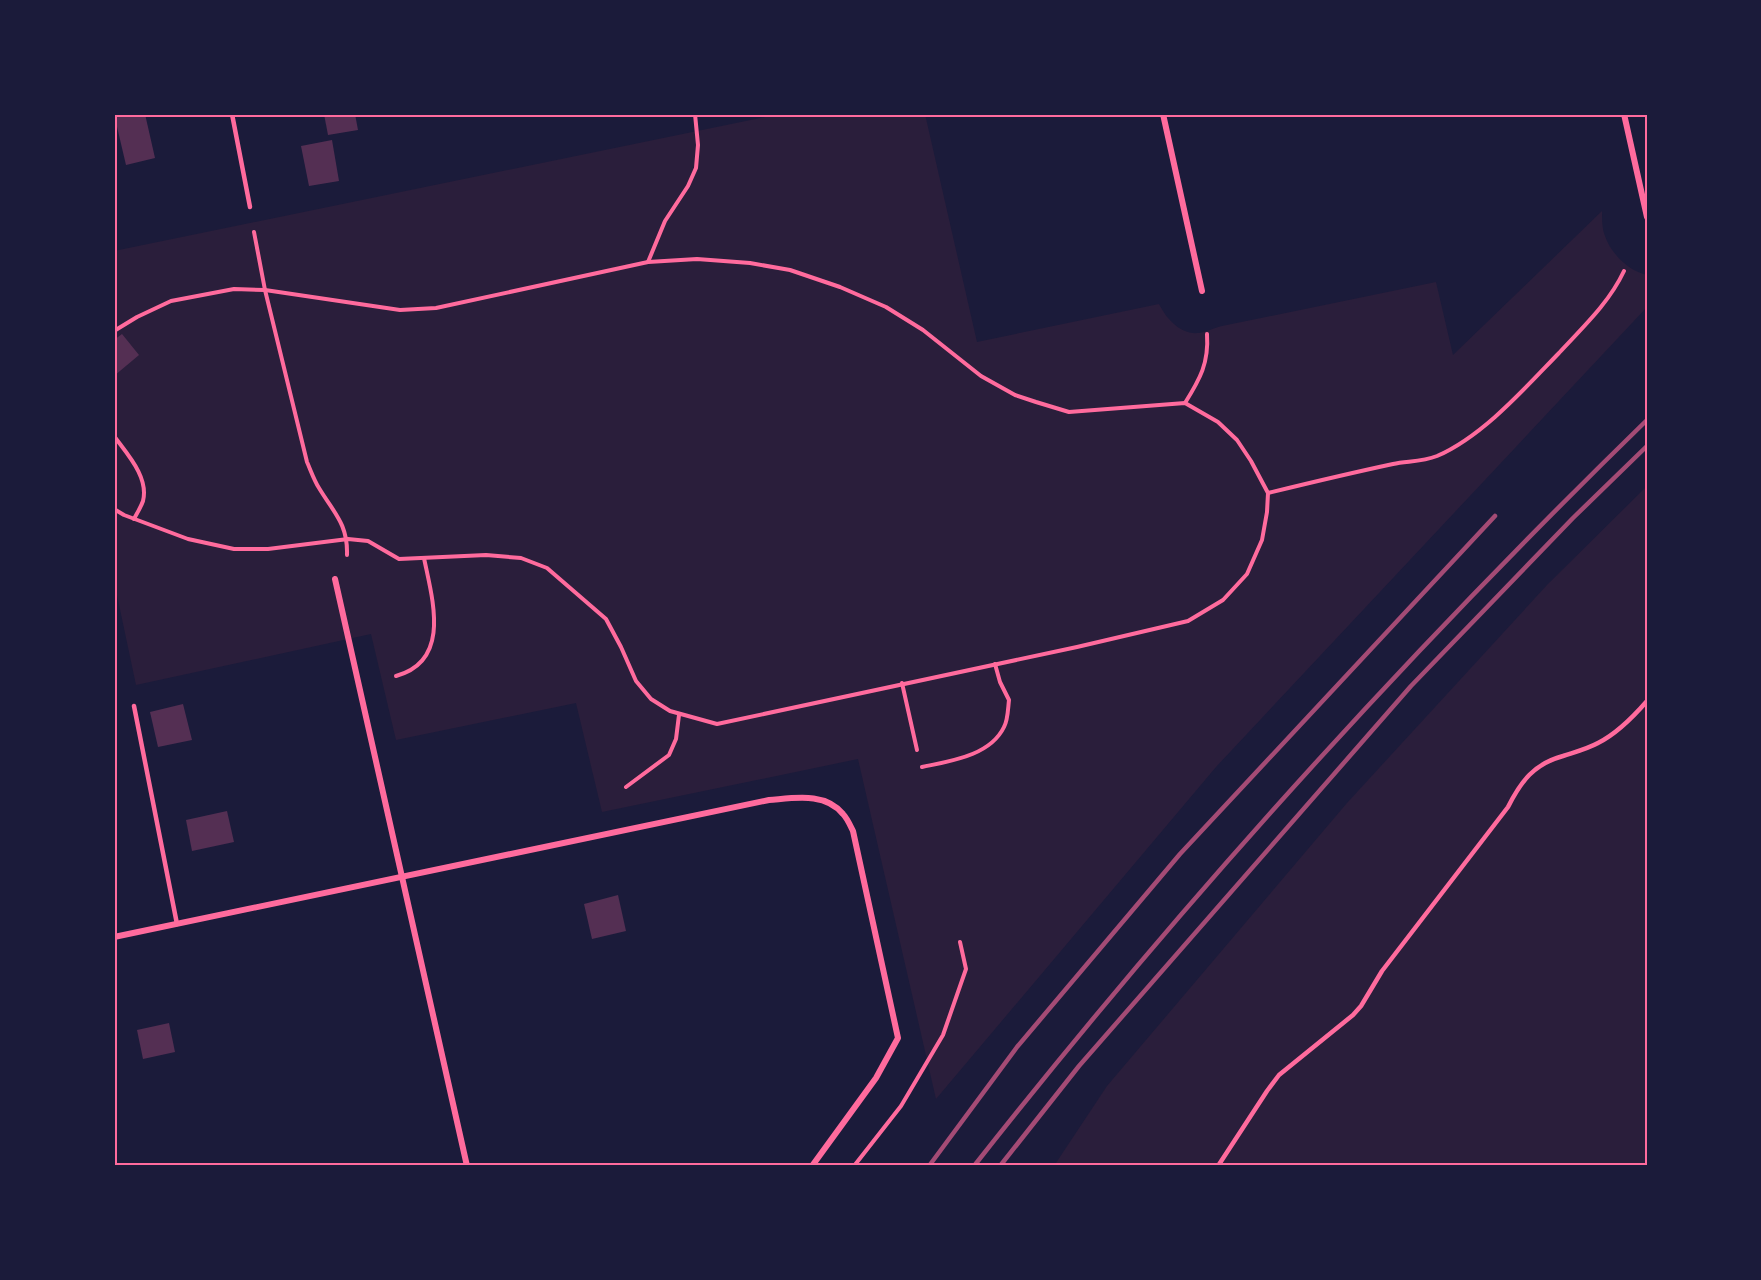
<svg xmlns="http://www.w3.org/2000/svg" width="1761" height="1280" viewBox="0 0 1761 1280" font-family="'Sofia Sans Condensed',sans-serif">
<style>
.green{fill:#2a1e3b}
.building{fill:#542f53}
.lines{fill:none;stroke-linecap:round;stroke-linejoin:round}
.path{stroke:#ff6b9d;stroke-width:4}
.service{stroke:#ff6b9d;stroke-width:4.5}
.minor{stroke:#ff6b9d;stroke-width:6}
.rail{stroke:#a44b75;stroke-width:4.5}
.neatline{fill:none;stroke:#ff6b9d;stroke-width:2}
</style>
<rect width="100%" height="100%" fill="#1b1b3a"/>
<g class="green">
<path d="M 780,114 L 925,114 L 977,342 L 1159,304 C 1166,318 1180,335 1199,333 C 1206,332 1214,328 1222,326 L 1436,282 L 1453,355 L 1602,211 C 1602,219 1602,229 1605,236 C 1611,254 1629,271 1647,275 L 1647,307 L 1216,767 L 936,1099 L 858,759 L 602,812 L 576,703 L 396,740 L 371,634 L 136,685 L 114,581 L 114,251 Z"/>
<path d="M 1647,486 L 1647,1166 L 1054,1166 L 1107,1086 L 1347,803 L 1547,585 Z"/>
</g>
<g class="building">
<path d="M 114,114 L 145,114 L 155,158 L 126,165 Z"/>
<path d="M 324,114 L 355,114 L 358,130 L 328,135 Z"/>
<path d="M 332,140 L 339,181 L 309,186 L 301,146 Z"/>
<path d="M 122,334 L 139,355 L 114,376 L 114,340 Z"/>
<path d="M 183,704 L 192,740 L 158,747 L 150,712 Z"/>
<path d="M 227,811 L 234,842 L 192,851 L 186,820 Z"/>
<path d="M 618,895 L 626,931 L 592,939 L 584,904 Z"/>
<path d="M 169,1023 L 175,1052 L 143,1059 L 137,1030 Z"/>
</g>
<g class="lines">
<g class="path">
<path d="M 254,232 L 265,290 L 307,462 C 311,471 314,480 319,488 C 334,513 348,524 347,555"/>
<path d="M 648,262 L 665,221 L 688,186 L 696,168 L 698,145 L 695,114"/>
<path d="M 114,331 L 137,317 L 171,301 L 234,289 L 265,290 L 400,310 L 436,308 L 648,262 L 697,259 L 750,263 L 790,270 L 840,287 L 886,307 L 923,330 L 981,376 L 1015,395 L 1036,402 L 1069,412 L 1185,403 L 1218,422 L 1237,440 L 1251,461 L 1268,493 L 1267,512 L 1262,540 L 1247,574 L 1223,600 L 1188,621 L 1077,647 L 717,724 L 670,711 L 651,699 L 636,681 L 621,647 L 606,619 L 547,568 L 521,558 L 486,555 L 399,559 L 368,541 L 348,539 L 268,549 L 234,549 L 188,539 L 124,515 L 114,509"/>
<path d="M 1185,403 C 1200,379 1209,363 1207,334"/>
<path d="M 114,436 C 127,454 149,477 143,501 C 141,507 137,513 134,519"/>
<path d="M 1268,493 C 1309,483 1351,473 1393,464 C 1408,461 1422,462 1437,456 C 1483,436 1525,388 1559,353 C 1583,327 1609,303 1624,271"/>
<path d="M 396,676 C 452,661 432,598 424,558"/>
<path d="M 902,683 L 917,750"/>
<path d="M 922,767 C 950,761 990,756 1004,727 C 1008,720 1008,708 1009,700 L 1000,682 L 995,664"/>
<path d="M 626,787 L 669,755 L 676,739 L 679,715"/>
<path d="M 854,1166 L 901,1106 L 943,1035 L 966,969 L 960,942"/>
</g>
<g class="service">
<path d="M 232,114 L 250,207"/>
<path d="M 134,706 L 177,924"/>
<path d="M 1218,1166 L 1267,1091 L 1279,1075 L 1353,1015 L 1361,1006 L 1382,971 L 1508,807 C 1521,781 1534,764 1563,756 C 1575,752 1587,749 1598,743 C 1616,734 1634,716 1647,701"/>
</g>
<g class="minor">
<path d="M 1163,114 L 1202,291"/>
<path d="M 1624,114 L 1647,217"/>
<path d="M 335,579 L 467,1166"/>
<path d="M 114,937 L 769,800 C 795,798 825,792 843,814 C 847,818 850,825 853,831 L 898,1038 L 876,1078 L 812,1166"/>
</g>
<g class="rail">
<path d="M 929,1166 L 1017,1047 L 1180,854 L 1495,516"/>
<path d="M 974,1166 C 1181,903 1407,654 1647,420"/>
<path d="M 1000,1166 L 1079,1066 L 1411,686 L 1573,518 L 1647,446"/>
</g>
</g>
<rect width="1761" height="1280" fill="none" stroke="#1b1b3a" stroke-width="231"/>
<rect x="116" y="116" width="1530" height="1048" class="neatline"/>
</svg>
